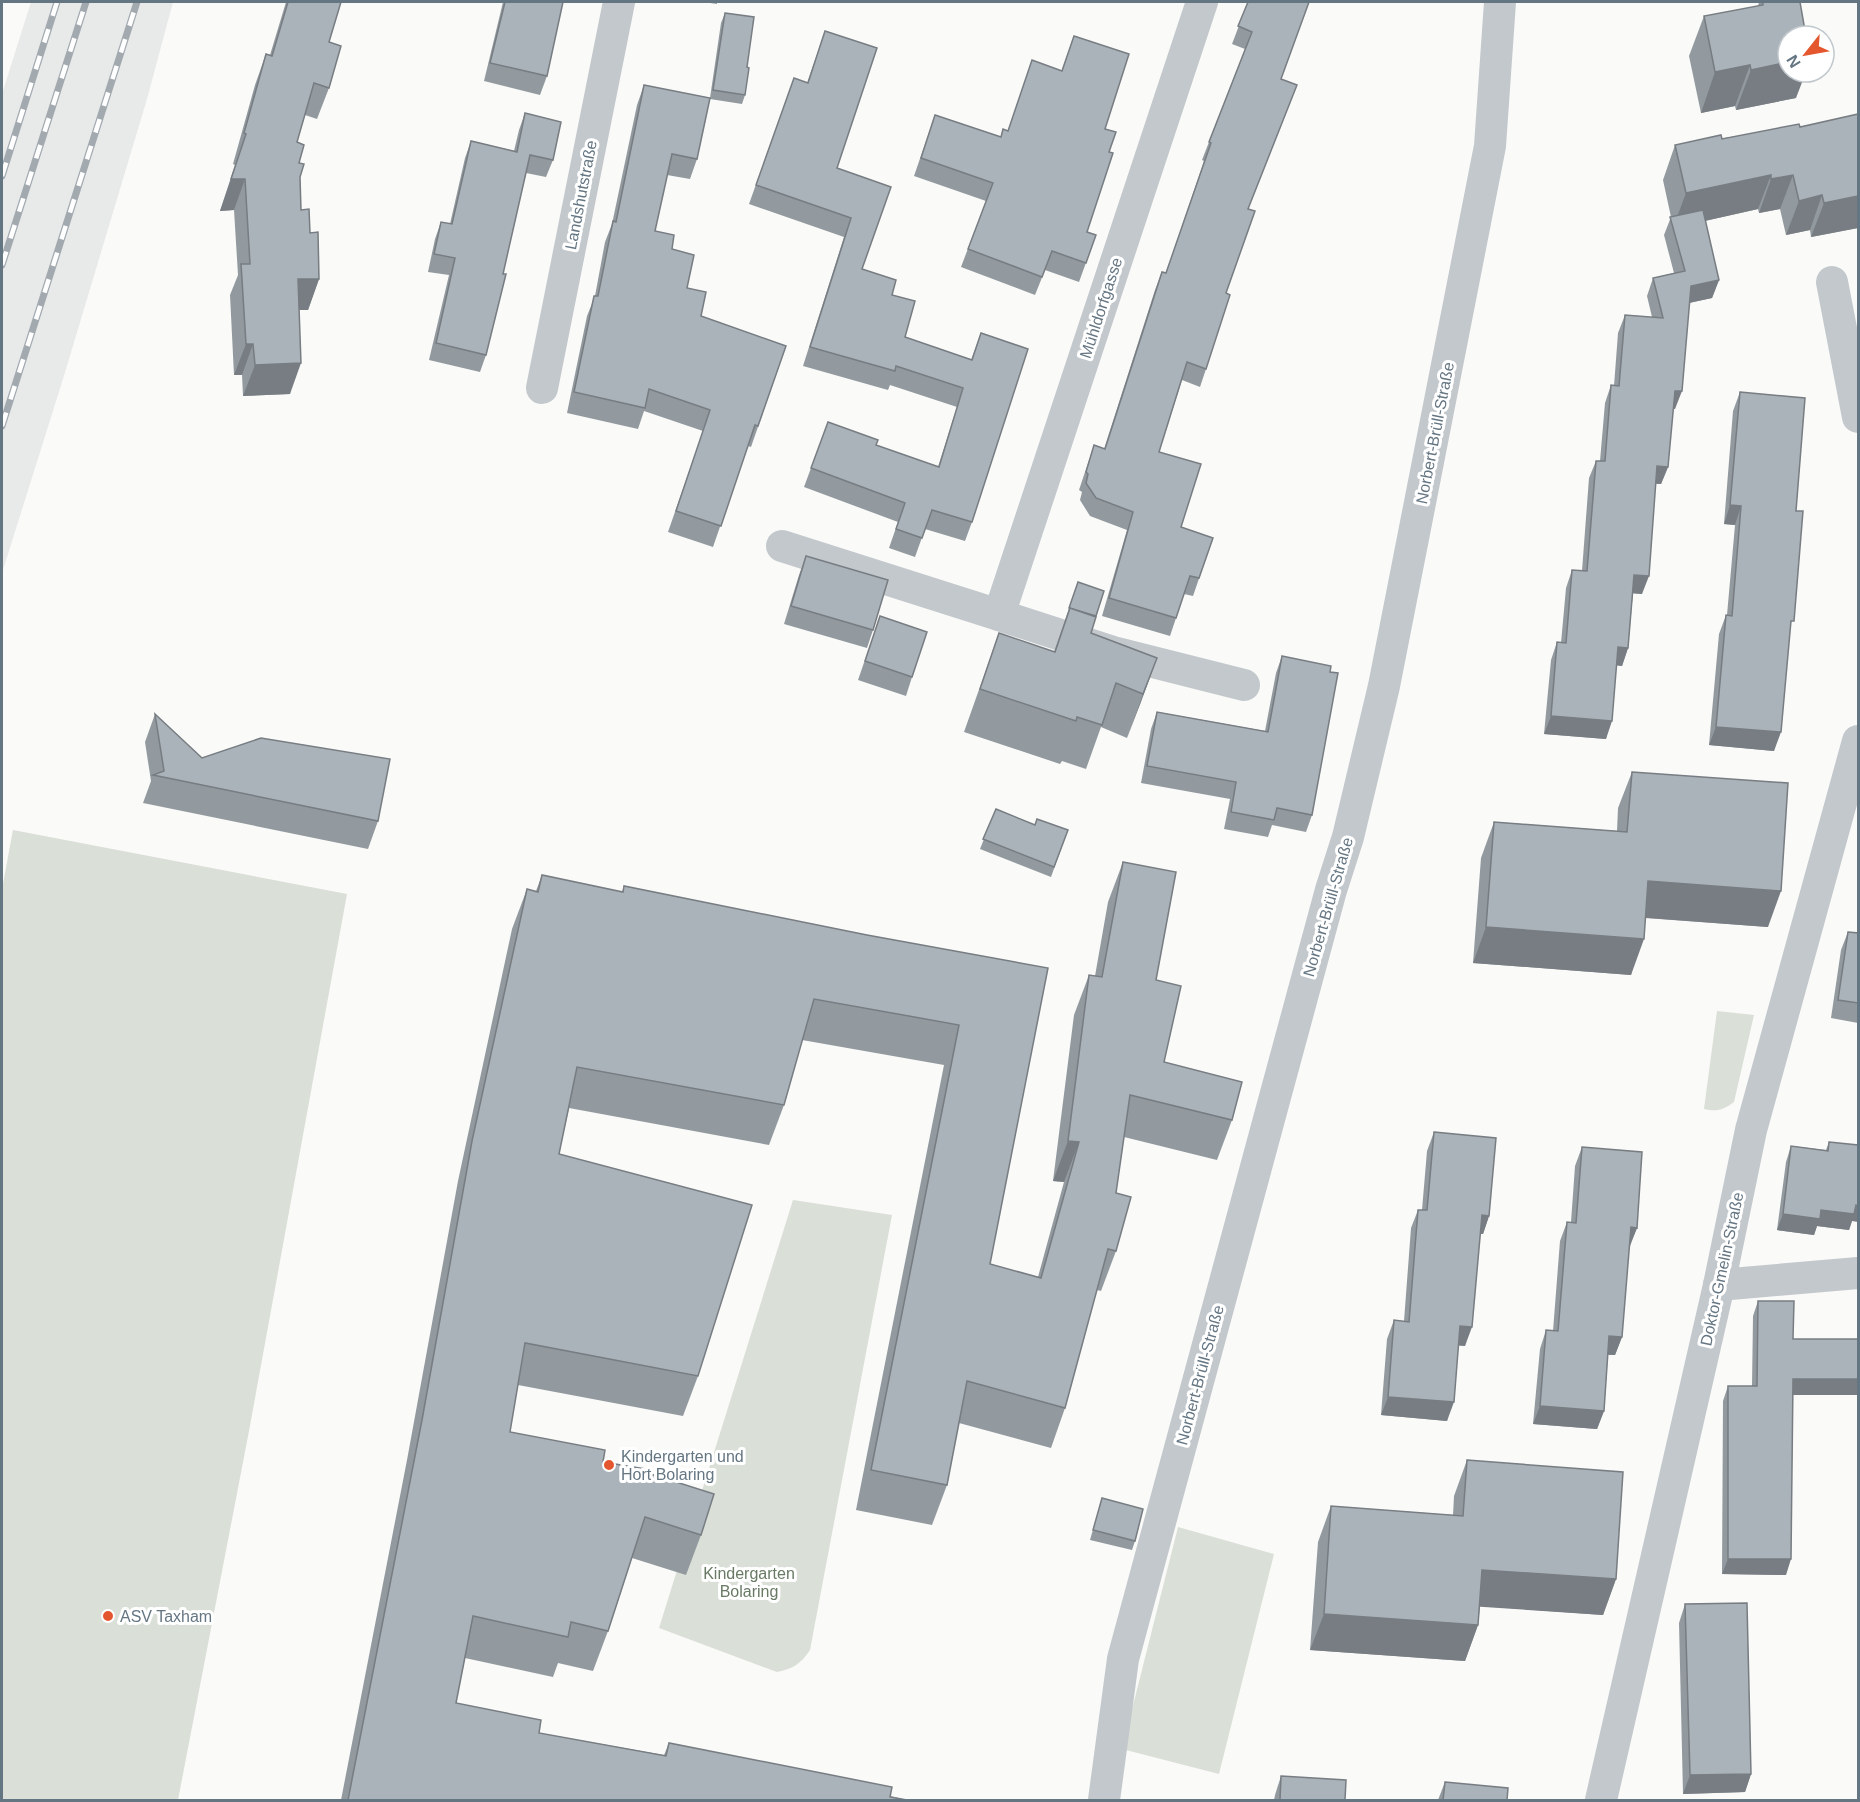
<svg xmlns="http://www.w3.org/2000/svg" width="1860" height="1802" viewBox="0 0 1860 1802" font-family="Helvetica,sans-serif">
<style>
.built{fill:#e8e9e9}
.green{fill:#dadfd7}
.lines{fill:none;stroke-linecap:round;stroke-linejoin:round}
.street{stroke:#c3c8cc;stroke-width:32}
.rail-casing{stroke:#a2aab0;stroke-width:7}
.rail{stroke:#fff;stroke-width:4.5;stroke-dasharray:14;stroke-linecap:butt}
.wall{fill:#929a9f}
.shaded-wall{fill:#777d82}
.building{fill:#aab3b9;stroke:#777d82;stroke-width:1.5}
.poi-dot{fill:#e4572e;stroke:#fff;stroke-width:2}
.labels{text-anchor:middle;dominant-baseline:central;stroke-width:6;stroke-linejoin:round;paint-order:stroke}
.street-label{font-size:16px;fill:#657683;stroke:#fff}
.poi-label{font-size:16px;fill:#657683;stroke:#fff;text-anchor:start}
.park-label{font-size:16px;fill:#687a64;stroke:#fff}
</style>
<rect width="100%" height="100%" fill="#fafaf8"/>
<path class="built" d="M 31,2 L 173,2 L 147,99 L 63,379 L 2,573 L 2,94 Z"/>
<g class="green">
<path d="M 13,830 L 347,894 L 249,1431 L 178,1800 L 2,1800 L 2,889 Z"/>
<path d="M 1717,1011 L 1754,1015 L 1734,1102 C 1723,1110 1717,1112 1704,1109 Z"/>
<path d="M 793,1200 L 892,1215 L 810,1650 C 801,1664 792,1669 777,1672 L 659,1628 Z"/>
<path d="M 1178,1527 L 1274,1554 L 1219,1774 L 1122,1749 Z"/>
</g>
<g class="lines">
<g class="street">
<path d="M 1202,2 L 999,615 L 1113,652 L 1244,685"/>
<path d="M 1832,282 L 1858,417"/>
<path d="M 542,388 L 619,2"/>
<path d="M 782,546 L 999,615"/>
<path d="M 1719,1285 L 1858,1273"/>
<path d="M 1104,1800 L 1123,1659 L 1331,890 L 1348,837 L 1384,686 L 1490,146 L 1500,2"/>
<path d="M 1601,1800 L 1719,1285 L 1751,1130 L 1858,741"/>
</g>
<g class="rail-casing">
<g id="rail">
<path d="M 2,176 L 57,2"/>
<path d="M 2,265 L 86,2"/>
<path d="M 2,426 L 137,2"/>
</g>
</g>
<use href="#rail" class="rail"/>
</g>
<g class="wall">
<path d="M 286,2 L 341,2 L 329,42 L 329,88 L 317,119 L 305,115 L 297,142 L 301,210 L 310,233 L 319,279 L 308,310 L 299,310 L 290,394 L 243,396 L 242,375 L 234,375 L 230,295 L 238,275 L 234,210 L 220,211 L 235,165 L 233,164 L 255,85 L 266,54 L 270,55 Z"/>
<path d="M 503,2 L 563,2 L 547,76 L 540,95 L 484,81 Z"/>
<path d="M 703,2 L 717,2 L 717,4 Z"/>
<path d="M 1248,2 L 1281,79 L 1290,103 L 1248,209 L 1206,369 L 1200,387 L 1182,380 L 1159,452 L 1181,527 L 1213,538 L 1193,596 L 1184,594 L 1170,636 L 1102,616 L 1127,530 L 1090,516 L 1080,500 L 1082,492 L 1079,490 L 1094,445 L 1104,449 L 1155,290 L 1162,272 L 1166,273 L 1204,161 L 1202,160 L 1245,49 L 1232,44 Z"/>
<path d="M 1759,2 L 1805,2 L 1800,3 L 1796,98 L 1736,110 L 1735,106 L 1701,113 L 1689,56 L 1704,16 L 1758,6 Z"/>
<path d="M 725,13 L 747,67 L 745,95 L 742,104 L 710,99 L 697,159 L 690,179 L 667,175 L 655,231 L 672,249 L 687,288 L 701,316 L 786,346 L 751,447 L 748,446 L 713,547 L 668,532 L 703,431 L 644,411 L 638,429 L 567,413 L 587,316 L 595,296 L 605,242 L 612,224 L 637,105 L 644,85 L 710,98 L 721,23 Z"/>
<path d="M 825,31 L 837,168 L 891,187 L 862,269 L 892,295 L 905,337 L 971,360 L 981,333 L 972,522 L 965,541 L 925,529 L 915,557 L 889,548 L 898,522 L 804,487 L 828,422 L 876,445 L 938,467 L 957,407 L 890,385 L 888,390 L 803,366 L 844,237 L 749,204 L 794,78 L 807,83 Z"/>
<path d="M 1074,36 L 1105,129 L 1109,152 L 1087,232 L 1096,235 L 1079,282 L 1045,270 L 1035,295 L 961,267 L 986,201 L 914,176 L 935,115 L 1000,137 L 1007,131 L 1062,70 Z"/>
<path d="M 525,113 L 553,160 L 546,177 L 526,173 L 503,274 L 486,355 L 480,372 L 429,360 L 449,275 L 428,272 L 435,239 L 441,222 L 450,224 L 465,158 L 471,141 L 514,151 L 519,130 Z"/>
<path d="M 1858,114 L 1858,229 L 1858,228 L 1811,237 L 1810,230 L 1786,235 L 1780,209 L 1759,213 L 1758,209 L 1705,221 L 1719,280 L 1712,298 L 1689,303 L 1675,409 L 1673,409 L 1668,467 L 1661,484 L 1656,484 L 1642,594 L 1633,593 L 1628,648 L 1622,666 L 1617,665 L 1606,739 L 1544,734 L 1551,660 L 1557,642 L 1561,643 L 1566,588 L 1572,570 L 1582,571 L 1589,478 L 1596,461 L 1600,461 L 1605,403 L 1611,385 L 1614,386 L 1618,333 L 1625,315 L 1652,317 L 1647,296 L 1653,278 L 1674,273 L 1664,235 L 1671,217 L 1663,180 L 1675,145 L 1800,127 Z"/>
<path d="M 1740,392 L 1796,511 L 1790,632 L 1774,751 L 1709,745 L 1719,634 L 1726,615 L 1727,615 L 1735,525 L 1724,524 L 1733,411 Z"/>
<path d="M 806,556 L 873,630 L 867,648 L 784,624 L 799,575 Z"/>
<path d="M 1078,582 L 1096,616 L 1091,633 L 1157,658 L 1127,738 L 1101,727 L 1086,769 L 1062,761 L 1060,764 L 964,732 L 999,633 L 1054,652 Z"/>
<path d="M 880,616 L 912,677 L 906,696 L 858,680 Z"/>
<path d="M 1282,656 L 1330,672 L 1312,815 L 1306,832 L 1272,825 L 1268,837 L 1224,829 L 1230,799 L 1141,783 L 1151,729 L 1157,712 L 1265,731 L 1276,673 Z"/>
<path d="M 155,714 L 202,758 L 378,821 L 368,849 L 143,803 L 151,781 L 145,742 Z"/>
<path d="M 1632,772 L 1768,927 L 1645,918 L 1631,975 L 1473,963 L 1481,858 L 1494,822 L 1617,831 L 1618,808 Z"/>
<path d="M 996,809 L 1035,825 L 1068,830 L 1051,877 L 980,849 Z"/>
<path d="M 1123,862 L 1156,980 L 1164,1062 L 1232,1120 L 1217,1160 L 1124,1137 L 1116,1193 L 1116,1251 L 1101,1291 L 1097,1290 L 1065,1408 L 1051,1448 L 959,1423 L 947,1485 L 932,1525 L 856,1510 L 944,1065 L 802,1040 L 784,1105 L 769,1145 L 569,1108 L 559,1154 L 698,1376 L 683,1416 L 518,1385 L 510,1432 L 603,1462 L 651,1474 L 701,1535 L 686,1575 L 632,1558 L 608,1631 L 593,1671 L 558,1663 L 553,1677 L 465,1658 L 456,1703 L 539,1733 L 664,1755 L 669,1743 L 907,1800 L 341,1800 L 407,1460 L 458,1181 L 512,929 L 527,889 L 536,891 L 542,875 L 622,892 L 624,886 L 867,935 L 1048,968 L 990,1264 L 1038,1277 L 1064,1182 L 1053,1181 L 1074,1015 L 1089,975 L 1095,976 L 1108,902 Z"/>
<path d="M 1848,932 L 1858,933 L 1858,1023 L 1831,1018 L 1841,950 Z"/>
<path d="M 1434,1132 L 1489,1216 L 1483,1234 L 1480,1234 L 1465,1346 L 1458,1345 L 1447,1421 L 1381,1415 L 1387,1339 L 1394,1320 L 1404,1321 L 1411,1228 L 1418,1210 L 1422,1210 L 1427,1151 Z"/>
<path d="M 1829,1142 L 1852,1221 L 1849,1230 L 1817,1226 L 1814,1235 L 1777,1230 L 1786,1162 L 1791,1146 L 1826,1150 Z"/>
<path d="M 1582,1147 L 1637,1228 L 1629,1246 L 1622,1337 L 1615,1355 L 1608,1355 L 1604,1411 L 1597,1429 L 1533,1424 L 1540,1349 L 1546,1330 L 1553,1331 L 1560,1241 L 1567,1222 L 1571,1222 L 1575,1166 Z"/>
<path d="M 1758,1301 L 1793,1339 L 1858,1339 L 1858,1395 L 1793,1395 L 1786,1575 L 1722,1574 L 1723,1401 L 1728,1386 L 1752,1386 L 1753,1316 Z"/>
<path d="M 1467,1460 L 1616,1579 L 1603,1615 L 1480,1606 L 1478,1625 L 1465,1661 L 1310,1650 L 1318,1542 L 1331,1506 L 1453,1515 L 1454,1496 Z"/>
<path d="M 1102,1498 L 1135,1541 L 1132,1550 L 1090,1540 Z"/>
<path d="M 1685,1604 L 1751,1774 L 1745,1792 L 1683,1794 L 1679,1623 Z"/>
<path d="M 1281,1776 L 1345,1800 L 1274,1800 L 1275,1795 Z"/>
<path d="M 1445,1782 L 1507,1800 L 1438,1800 Z"/>
</g>
<g class="shaded-wall">
<path d="M 1788,62 L 1788,72 L 1806,72 L 1796,98 L 1736,110 L 1751,70 Z"/>
<path d="M 1750,65 L 1735,106 L 1701,113 L 1715,72 Z"/>
<path d="M 1771,175 L 1758,209 L 1673,228 L 1686,193 Z"/>
<path d="M 1793,175 L 1780,209 L 1759,213 L 1771,179 Z"/>
<path d="M 231,179 L 245,179 L 234,210 L 220,211 Z"/>
<path d="M 1822,195 L 1810,230 L 1786,235 L 1799,201 Z"/>
<path d="M 1858,196 L 1858,228 L 1811,237 L 1824,203 Z"/>
<path d="M 298,279 L 319,279 L 308,310 L 286,310 Z"/>
<path d="M 1719,280 L 1712,298 L 1684,304 L 1691,286 Z"/>
<path d="M 246,344 L 253,344 L 242,375 L 234,375 Z"/>
<path d="M 301,363 L 290,394 L 243,396 L 255,365 Z"/>
<path d="M 1675,391 L 1682,391 L 1675,409 L 1668,408 Z"/>
<path d="M 1657,466 L 1668,467 L 1661,484 L 1651,483 Z"/>
<path d="M 1730,505 L 1741,506 L 1735,525 L 1724,524 Z"/>
<path d="M 1634,575 L 1649,576 L 1642,594 L 1628,593 Z"/>
<path d="M 1618,647 L 1628,648 L 1622,666 L 1612,665 Z"/>
<path d="M 1157,658 L 1141,702 L 1127,738 L 1143,694 Z"/>
<path d="M 1551,716 L 1612,721 L 1606,739 L 1544,734 Z"/>
<path d="M 1716,727 L 1781,732 L 1774,751 L 1709,745 Z"/>
<path d="M 1648,881 L 1781,891 L 1768,927 L 1635,917 Z"/>
<path d="M 1486,927 L 1644,939 L 1631,975 L 1473,963 Z"/>
<path d="M 1068,1141 L 1079,1142 L 1064,1182 L 1053,1181 Z"/>
<path d="M 1856,1205 L 1858,1206 L 1858,1222 L 1852,1221 L 1849,1230 L 1817,1226 L 1814,1235 L 1777,1230 L 1783,1214 Z"/>
<path d="M 1482,1215 L 1489,1216 L 1483,1234 L 1475,1233 Z"/>
<path d="M 1631,1227 L 1637,1228 L 1630,1246 L 1624,1246 Z"/>
<path d="M 1460,1326 L 1472,1327 L 1465,1346 L 1453,1345 Z"/>
<path d="M 1609,1336 L 1622,1337 L 1615,1355 L 1603,1354 Z"/>
<path d="M 1793,1379 L 1858,1379 L 1858,1395 L 1787,1395 Z"/>
<path d="M 1388,1397 L 1454,1402 L 1447,1421 L 1381,1415 Z"/>
<path d="M 1540,1406 L 1604,1411 L 1597,1429 L 1533,1424 Z"/>
<path d="M 1728,1559 L 1791,1559 L 1786,1575 L 1722,1574 Z"/>
<path d="M 1482,1570 L 1616,1579 L 1603,1615 L 1469,1606 Z"/>
<path d="M 1324,1614 L 1478,1625 L 1465,1661 L 1310,1650 Z"/>
<path d="M 1751,1774 L 1745,1792 L 1683,1794 L 1690,1775 Z"/>
</g>
<g class="building">
<path d="M 288,2 L 341,2 L 329,42 L 341,46 L 329,88 L 314,83 L 297,142 L 304,145 L 299,163 L 304,164 L 300,177 L 301,210 L 309,209 L 310,233 L 318,232 L 319,279 L 298,279 L 301,363 L 255,365 L 253,344 L 246,344 L 241,264 L 250,264 L 245,179 L 231,179 L 246,134 L 244,133 L 266,54 L 272,56 Z"/>
<path d="M 505,2 L 563,2 L 547,76 L 490,63 Z"/>
<path d="M 1248,2 L 1309,2 L 1281,79 L 1297,85 L 1248,209 L 1255,211 L 1226,293 L 1230,295 L 1206,369 L 1187,362 L 1159,452 L 1201,464 L 1181,527 L 1213,538 L 1199,578 L 1190,576 L 1176,618 L 1109,598 L 1133,512 L 1096,498 L 1086,483 L 1088,474 L 1086,472 L 1094,445 L 1105,449 L 1162,272 L 1166,273 L 1211,143 L 1209,142 L 1252,32 L 1238,26 Z"/>
<path d="M 1763,2 L 1800,2 L 1806,36 L 1788,36 L 1788,62 L 1751,70 L 1750,65 L 1715,72 L 1704,16 L 1763,5 Z"/>
<path d="M 725,13 L 754,17 L 747,67 L 749,68 L 745,95 L 713,90 Z"/>
<path d="M 825,31 L 877,48 L 837,168 L 891,187 L 862,269 L 896,280 L 892,295 L 915,301 L 905,337 L 972,360 L 981,333 L 1028,349 L 972,522 L 932,510 L 922,538 L 896,529 L 905,503 L 811,468 L 828,422 L 878,440 L 876,445 L 939,467 L 963,388 L 896,366 L 895,371 L 810,347 L 851,218 L 756,185 L 794,78 L 808,83 Z"/>
<path d="M 1074,36 L 1129,54 L 1105,129 L 1116,132 L 1109,152 L 1113,153 L 1087,232 L 1096,235 L 1086,263 L 1052,251 L 1042,277 L 968,249 L 993,183 L 921,158 L 935,115 L 1001,137 L 1003,129 L 1008,131 L 1032,60 L 1062,71 Z"/>
<path d="M 644,85 L 710,98 L 697,159 L 672,154 L 655,231 L 674,235 L 672,249 L 694,255 L 687,288 L 706,292 L 701,316 L 786,346 L 758,426 L 755,425 L 721,526 L 676,511 L 710,410 L 649,389 L 645,408 L 574,392 L 594,296 L 598,296 L 613,221 L 616,222 Z"/>
<path d="M 525,113 L 561,122 L 553,160 L 530,155 L 503,274 L 506,274 L 486,355 L 436,343 L 455,258 L 434,254 L 441,222 L 452,224 L 471,141 L 517,152 Z"/>
<path d="M 1858,114 L 1858,196 L 1824,203 L 1822,195 L 1799,201 L 1793,175 L 1771,179 L 1771,175 L 1686,193 L 1675,145 L 1721,135 L 1722,139 L 1799,124 L 1800,127 Z"/>
<path d="M 1703,210 L 1719,280 L 1691,286 L 1682,391 L 1675,391 L 1668,467 L 1657,466 L 1649,576 L 1634,575 L 1628,648 L 1618,647 L 1612,721 L 1551,716 L 1557,642 L 1566,643 L 1572,570 L 1587,571 L 1596,461 L 1605,461 L 1611,385 L 1619,386 L 1625,315 L 1663,318 L 1653,278 L 1685,271 L 1670,217 Z"/>
<path d="M 1740,392 L 1805,398 L 1796,511 L 1803,511 L 1794,621 L 1791,621 L 1781,732 L 1716,727 L 1726,615 L 1732,616 L 1741,506 L 1730,505 Z"/>
<path d="M 806,556 L 888,580 L 873,630 L 791,606 Z"/>
<path d="M 1078,582 L 1104,591 L 1096,616 L 1069,608 Z"/>
<path d="M 1070,608 L 1096,617 L 1091,633 L 1157,658 L 1143,694 L 1116,683 L 1102,725 L 1077,717 L 1076,721 L 980,689 L 999,633 L 1055,652 Z"/>
<path d="M 880,616 L 927,632 L 912,677 L 865,661 Z"/>
<path d="M 1282,656 L 1331,666 L 1330,672 L 1338,673 L 1312,815 L 1277,808 L 1274,820 L 1231,812 L 1236,782 L 1147,766 L 1157,712 L 1268,732 Z"/>
<path d="M 155,714 L 202,758 L 261,738 L 390,759 L 378,821 L 153,775 L 164,771 Z"/>
<path d="M 1632,772 L 1788,783 L 1781,891 L 1648,881 L 1644,939 L 1486,927 L 1494,822 L 1627,832 Z"/>
<path d="M 996,809 L 1035,825 L 1037,819 L 1068,830 L 1054,867 L 983,839 Z"/>
<path d="M 1123,862 L 1176,872 L 1156,980 L 1181,986 L 1164,1062 L 1242,1082 L 1232,1120 L 1130,1095 L 1116,1193 L 1131,1197 L 1116,1251 L 1108,1249 L 1065,1408 L 967,1381 L 947,1485 L 871,1470 L 959,1025 L 814,999 L 784,1105 L 577,1067 L 559,1154 L 752,1205 L 698,1376 L 525,1343 L 510,1432 L 605,1450 L 603,1462 L 651,1470 L 651,1474 L 714,1494 L 701,1535 L 645,1517 L 608,1631 L 571,1622 L 568,1637 L 473,1616 L 456,1703 L 541,1720 L 539,1733 L 666,1756 L 669,1743 L 892,1787 L 890,1797 L 907,1800 L 348,1800 L 422,1420 L 472,1141 L 527,889 L 538,892 L 542,875 L 623,892 L 624,886 L 867,935 L 1048,968 L 990,1264 L 1041,1278 L 1079,1142 L 1068,1141 L 1089,975 L 1102,977 Z"/>
<path d="M 1848,932 L 1858,933 L 1858,1003 L 1838,1000 Z"/>
<path d="M 1434,1132 L 1496,1138 L 1489,1216 L 1482,1215 L 1472,1327 L 1460,1326 L 1454,1402 L 1388,1397 L 1394,1320 L 1409,1322 L 1418,1210 L 1427,1210 Z"/>
<path d="M 1829,1142 L 1858,1145 L 1858,1206 L 1856,1205 L 1854,1214 L 1821,1210 L 1820,1219 L 1783,1214 L 1791,1146 L 1828,1151 Z"/>
<path d="M 1582,1147 L 1642,1152 L 1637,1228 L 1631,1227 L 1622,1337 L 1609,1336 L 1604,1411 L 1540,1406 L 1546,1330 L 1558,1331 L 1567,1222 L 1576,1223 Z"/>
<path d="M 1758,1301 L 1794,1301 L 1793,1339 L 1858,1339 L 1858,1379 L 1793,1379 L 1791,1559 L 1728,1559 L 1728,1386 L 1757,1386 Z"/>
<path d="M 1467,1460 L 1623,1472 L 1616,1579 L 1482,1570 L 1478,1625 L 1324,1614 L 1331,1506 L 1463,1516 Z"/>
<path d="M 1102,1498 L 1143,1509 L 1135,1541 L 1093,1530 Z"/>
<path d="M 1747,1603 L 1751,1774 L 1690,1775 L 1685,1604 Z"/>
<path d="M 1281,1776 L 1346,1780 L 1345,1800 L 1280,1800 Z"/>
<path d="M 1445,1782 L 1508,1788 L 1507,1800 L 1443,1800 Z"/>
</g>
<g class="poi-dot">
<circle cx="609" cy="1465" r="6"/>
<circle cx="108" cy="1616" r="6"/>
</g>
<g class="labels">
<g class="street-label">
<text transform="translate(581 195) rotate(-79)">Landshutstraße</text>
<text transform="translate(1101 308) rotate(-72)">Mühldorfgasse</text>
<text transform="translate(1435 433) rotate(-79)">Norbert-Brüll-Straße</text>
<text transform="translate(1328 907) rotate(-74)">Norbert-Brüll-Straße</text>
<text transform="translate(1722 1269) rotate(-78)">Doktor-Gmelin-Straße</text>
<text transform="translate(1200 1375) rotate(-75)">Norbert-Brüll-Straße</text>
</g>
<g class="poi-label">
<text x="621" y="1456">Kindergarten und<tspan x="621" dy="18">Hort Bolaring</tspan></text>
<text x="120" y="1616">ASV Taxham</text>
</g>
<g class="park-label">
<text x="749" y="1573">Kindergarten<tspan x="749" dy="18">Bolaring</tspan></text>
</g>
</g>
<rect width="1860" height="1802" fill="none" stroke="#657683" stroke-width="6"/>
<g transform="translate(1806 54) rotate(239)"><circle r="28" fill="#ffffff" stroke="#c1c8cd" stroke-width="1.5"/>
<path d="M0-4.5L10 22L0 15L-10 22Z" fill="#e4572e"/>
<text y="-9" font-size="16" font-weight="bold" text-anchor="middle" fill="#657683">N</text>
</g>
</svg>
